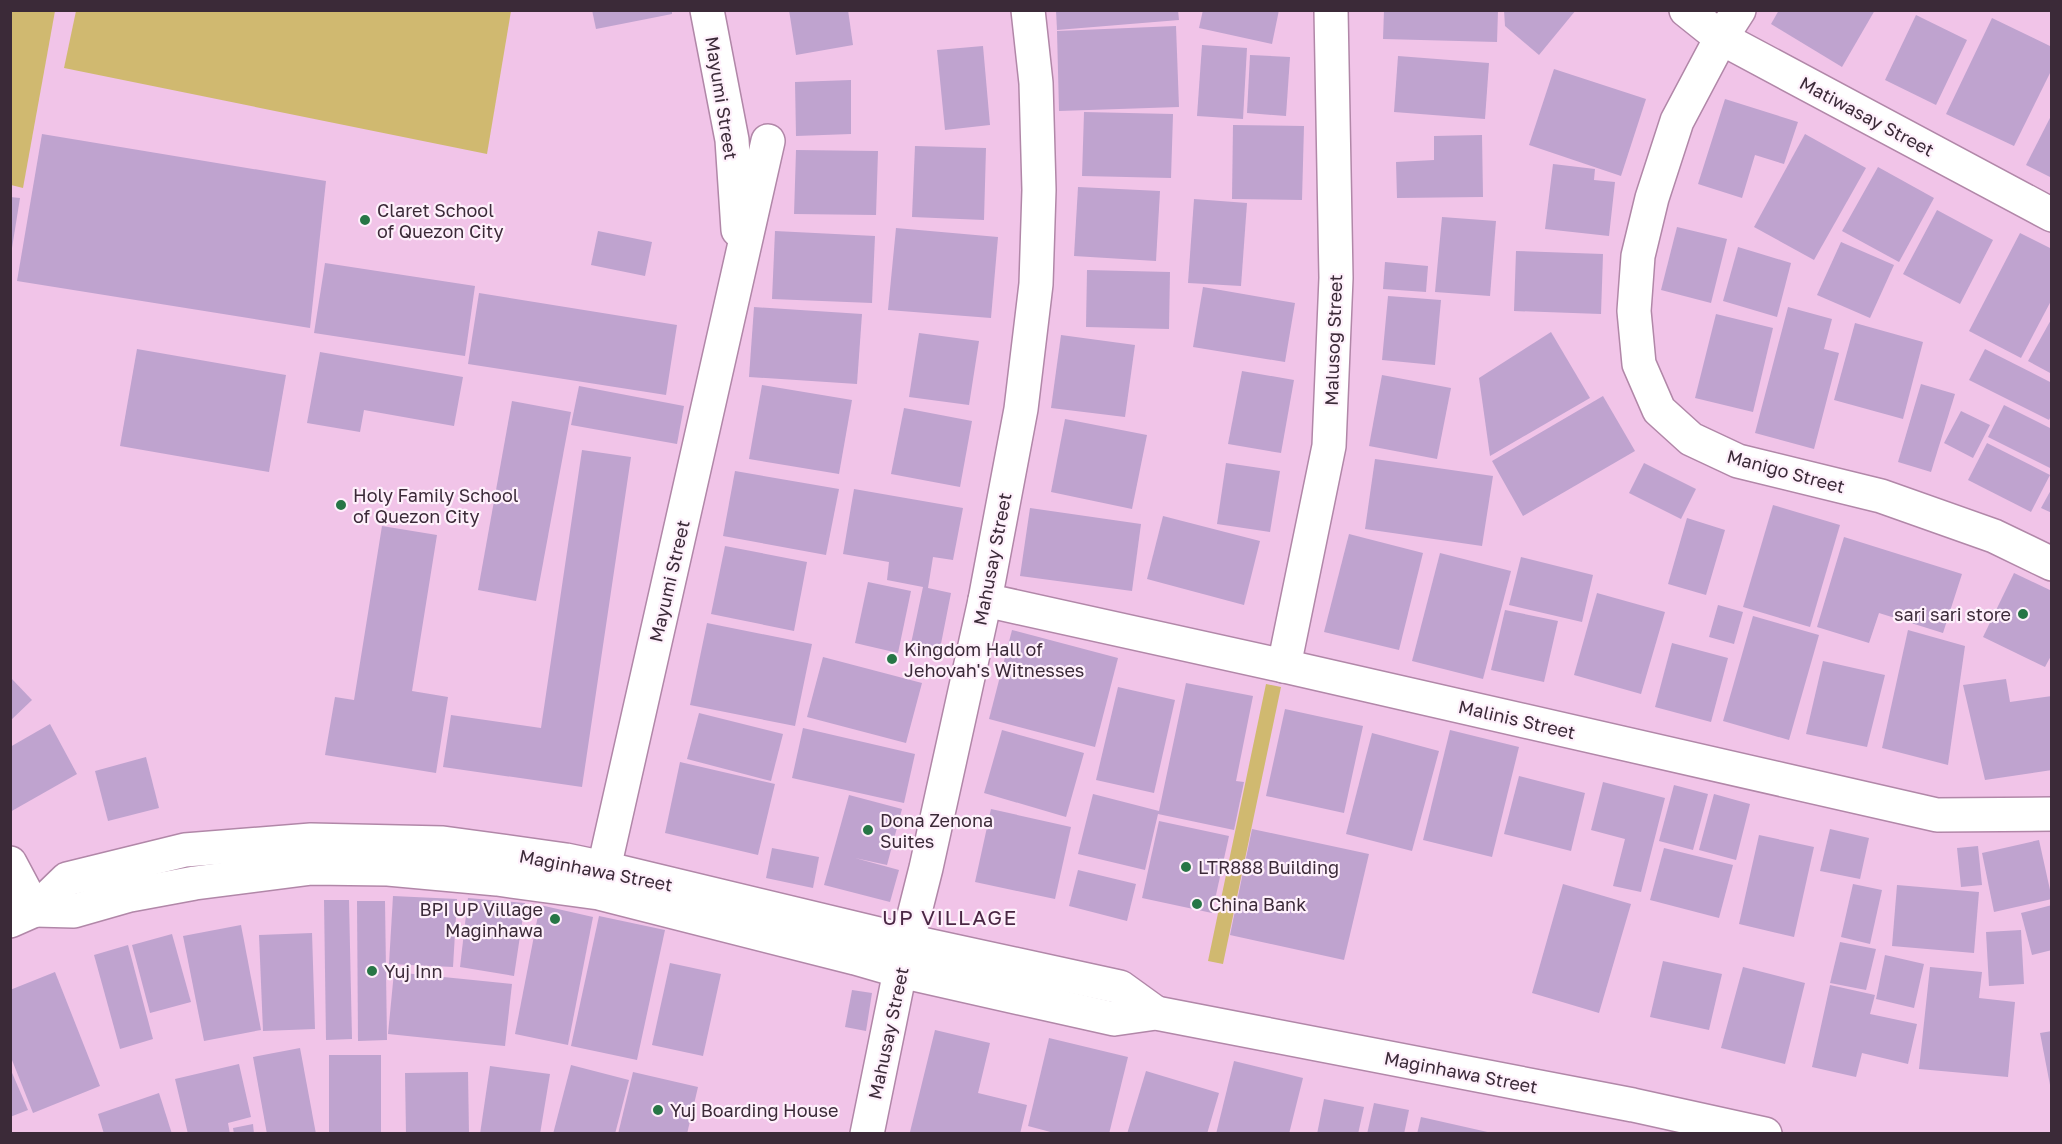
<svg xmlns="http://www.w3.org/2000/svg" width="2062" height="1144" viewBox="0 0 2062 1144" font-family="'Golos Text',sans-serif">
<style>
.green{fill:#d0b970}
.building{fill:#bfa3cf}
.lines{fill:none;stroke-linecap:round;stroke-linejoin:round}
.minor-casing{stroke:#b187a8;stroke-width:36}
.minor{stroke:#fff;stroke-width:33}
.poi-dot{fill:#277646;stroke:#fef0fb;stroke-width:2}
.labels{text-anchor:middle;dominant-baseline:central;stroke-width:4.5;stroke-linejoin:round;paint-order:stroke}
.street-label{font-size:18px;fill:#3b2a38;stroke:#fef0fb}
.poi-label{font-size:18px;fill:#3b2a38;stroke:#fef0fb;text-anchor:start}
.quarter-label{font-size:21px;letter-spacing:1.5px;fill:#4a2744;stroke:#fef0fb}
</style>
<rect width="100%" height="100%" fill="#f1c4e8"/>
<g class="green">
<path d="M 10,11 L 55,11 L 23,188 L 11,185 Z"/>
<path d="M 76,11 L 511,11 L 487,154 L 64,68 Z"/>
<path d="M 1266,684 L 1281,687 L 1223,964 L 1208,961 Z"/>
</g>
<g class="building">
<path d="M 592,10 L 672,10 L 672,14 L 596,29 Z"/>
<path d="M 789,10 L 848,10 L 853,45 L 796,55 Z"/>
<path d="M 1056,10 L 1178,10 L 1179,20 L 1057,30 Z"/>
<path d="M 1203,10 L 1279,10 L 1272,44 L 1199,28 Z"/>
<path d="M 1384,10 L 1498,10 L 1497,42 L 1383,39 Z"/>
<path d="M 1504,10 L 1576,10 L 1539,55 L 1505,26 Z"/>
<path d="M 1779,10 L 1875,10 L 1842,67 L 1771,24 Z"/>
<path d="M 1916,15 L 1967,40 L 1936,105 L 1885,80 Z"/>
<path d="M 1992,18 L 2052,47 L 2052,69 L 2014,146 L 1946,114 Z"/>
<path d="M 1176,26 L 1179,107 L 1059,111 L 1057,31 Z"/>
<path d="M 1202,45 L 1247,48 L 1243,119 L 1197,116 Z"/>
<path d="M 983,46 L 990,125 L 945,130 L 937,50 Z"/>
<path d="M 1250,55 L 1290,57 L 1286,116 L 1247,113 Z"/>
<path d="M 1398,56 L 1489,63 L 1485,119 L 1394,112 Z"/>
<path d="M 1554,69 L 1646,99 L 1621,176 L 1529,145 Z"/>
<path d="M 851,80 L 851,134 L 796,136 L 795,82 Z"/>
<path d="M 1725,99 L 1798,122 L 1784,164 L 1755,155 L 1742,198 L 1698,184 Z"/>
<path d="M 1084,112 L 1173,114 L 1171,178 L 1082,176 Z"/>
<path d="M 2052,114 L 2052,178 L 2026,165 Z"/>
<path d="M 1233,125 L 1304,126 L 1302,200 L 1232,199 Z"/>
<path d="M 42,134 L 326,181 L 310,328 L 17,281 Z"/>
<path d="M 1805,134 L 1866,168 L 1814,260 L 1754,227 Z"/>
<path d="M 1482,135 L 1483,197 L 1397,198 L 1396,162 L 1434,160 L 1434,136 Z"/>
<path d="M 915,146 L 986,148 L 984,220 L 912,217 Z"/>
<path d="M 796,150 L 878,151 L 876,215 L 794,214 Z"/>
<path d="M 1553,164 L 1595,169 L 1594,180 L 1615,182 L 1609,236 L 1545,229 Z"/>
<path d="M 1878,167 L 1934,198 L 1899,262 L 1842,231 Z"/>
<path d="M 1078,187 L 1160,191 L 1156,261 L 1074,256 Z"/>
<path d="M 10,197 L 20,198 L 12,248 L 10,248 Z"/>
<path d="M 1194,199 L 1247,203 L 1241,286 L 1188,283 Z"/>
<path d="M 1937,210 L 1993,240 L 1960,304 L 1903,274 Z"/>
<path d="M 1442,217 L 1496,221 L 1490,296 L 1435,292 Z"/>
<path d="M 1677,227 L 1727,239 L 1711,303 L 1661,290 Z"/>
<path d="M 896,228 L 998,237 L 991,318 L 888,310 Z"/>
<path d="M 598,231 L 652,242 L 645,276 L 591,265 Z"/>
<path d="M 775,231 L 875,236 L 872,303 L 772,299 Z"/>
<path d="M 2020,233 L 2052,249 L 2052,299 L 2021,358 L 1969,331 Z"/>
<path d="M 1841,242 L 1894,265 L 1870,318 L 1817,295 Z"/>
<path d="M 1738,247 L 1791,263 L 1777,317 L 1723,301 Z"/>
<path d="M 1516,251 L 1603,254 L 1601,314 L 1514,311 Z"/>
<path d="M 1385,262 L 1428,266 L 1426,292 L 1383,289 Z"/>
<path d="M 325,263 L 475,286 L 465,356 L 314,333 Z"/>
<path d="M 1087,270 L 1170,272 L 1169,329 L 1086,327 Z"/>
<path d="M 1203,287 L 1295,303 L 1285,362 L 1193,347 Z"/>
<path d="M 479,293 L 677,325 L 666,395 L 468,364 Z"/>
<path d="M 1388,296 L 1441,300 L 1435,365 L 1382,360 Z"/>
<path d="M 754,307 L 862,314 L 857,384 L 749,377 Z"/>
<path d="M 1788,307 L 1832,319 L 1824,349 L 1839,353 L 1814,449 L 1755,433 Z"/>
<path d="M 1716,314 L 1773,328 L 1753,412 L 1695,398 Z"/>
<path d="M 2052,318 L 2052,374 L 2028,361 Z"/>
<path d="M 1855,323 L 1923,342 L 1903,419 L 1834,400 Z"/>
<path d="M 1551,332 L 1590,398 L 1490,456 L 1479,378 Z"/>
<path d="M 919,333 L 979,341 L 969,405 L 909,397 Z"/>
<path d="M 1061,335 L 1135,345 L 1125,417 L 1051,408 Z"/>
<path d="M 137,349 L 286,375 L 269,472 L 120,446 Z"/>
<path d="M 1985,349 L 2052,383 L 2052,414 L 2049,420 L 1969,380 Z"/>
<path d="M 320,352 L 463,377 L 454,426 L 364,410 L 360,432 L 307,423 Z"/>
<path d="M 1242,371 L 1294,380 L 1281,453 L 1228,444 Z"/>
<path d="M 1382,375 L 1451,388 L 1437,459 L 1369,446 Z"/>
<path d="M 1921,384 L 1955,394 L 1931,472 L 1898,462 Z"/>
<path d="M 762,385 L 852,400 L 839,474 L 749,459 Z"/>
<path d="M 579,386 L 684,406 L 677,444 L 571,425 Z"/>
<path d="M 1603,396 L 1635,451 L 1523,516 L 1492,461 Z"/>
<path d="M 512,401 L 571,412 L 536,601 L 478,590 Z"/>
<path d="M 2004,405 L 2052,429 L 2052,469 L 1988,437 Z"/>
<path d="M 904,408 L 972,421 L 960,487 L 891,474 Z"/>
<path d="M 1961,411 L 1990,425 L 1973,458 L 1944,443 Z"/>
<path d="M 1065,419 L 1147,435 L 1132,509 L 1051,492 Z"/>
<path d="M 1987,443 L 2050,475 L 2031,512 L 1968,480 Z"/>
<path d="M 582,450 L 631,457 L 582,787 L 443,767 L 451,715 L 541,728 Z"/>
<path d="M 1375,459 L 1493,476 L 1482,546 L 1365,529 Z"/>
<path d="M 1226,463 L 1280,471 L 1270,532 L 1217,524 Z"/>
<path d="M 1644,463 L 1696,489 L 1681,519 L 1629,493 Z"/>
<path d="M 735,471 L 839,489 L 826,555 L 723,536 Z"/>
<path d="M 2052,488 L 2052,513 L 2041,508 Z"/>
<path d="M 854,489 L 963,508 L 953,560 L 933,557 L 928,588 L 951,593 L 938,659 L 909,653 L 923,587 L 887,580 L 889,562 L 843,554 Z"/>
<path d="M 1773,505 L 1840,525 L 1810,627 L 1743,607 Z"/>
<path d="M 1030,508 L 1141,524 L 1132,591 L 1020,576 Z"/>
<path d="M 1163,516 L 1260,541 L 1244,605 L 1147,579 Z"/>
<path d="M 1687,518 L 1725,530 L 1706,595 L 1668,584 Z"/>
<path d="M 382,526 L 437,535 L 412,691 L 448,697 L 436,773 L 325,755 L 335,697 L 354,700 Z"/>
<path d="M 1349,534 L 1423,553 L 1399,650 L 1324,632 Z"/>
<path d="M 1844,537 L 1962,574 L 1943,633 L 1879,613 L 1869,643 L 1817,627 Z"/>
<path d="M 725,546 L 807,562 L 794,631 L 711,614 Z"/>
<path d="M 1440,553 L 1511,571 L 1483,679 L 1412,661 Z"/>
<path d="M 1521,557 L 1593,575 L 1582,622 L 1509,605 Z"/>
<path d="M 2014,573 L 2052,591 L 2052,654 L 2045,667 L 1983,637 Z"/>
<path d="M 868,582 L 911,591 L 898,653 L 855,643 Z"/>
<path d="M 1597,593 L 1665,612 L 1641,694 L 1574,675 Z"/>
<path d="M 1718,605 L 1743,612 L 1734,644 L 1709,637 Z"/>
<path d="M 1505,610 L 1558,621 L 1544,682 L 1491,670 Z"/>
<path d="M 1753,616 L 1819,635 L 1789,740 L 1723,721 Z"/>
<path d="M 707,623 L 812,644 L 795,726 L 690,705 Z"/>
<path d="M 1012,630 L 1118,658 L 1095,747 L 989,719 Z"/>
<path d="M 1908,630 L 1965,646 L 1948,765 L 1882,748 Z"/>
<path d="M 1672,643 L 1728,658 L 1711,722 L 1655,707 Z"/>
<path d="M 823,657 L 922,683 L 906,743 L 807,717 Z"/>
<path d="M 1823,661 L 1885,675 L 1867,747 L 1806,734 Z"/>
<path d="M 10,677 L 32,700 L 10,721 Z"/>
<path d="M 2006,679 L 2010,702 L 2052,696 L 2052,770 L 1985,780 L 1963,685 Z"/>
<path d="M 1186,683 L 1253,696 L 1236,781 L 1244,782 L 1234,830 L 1158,814 L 1145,870 L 1078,854 L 1093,794 L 1159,811 Z"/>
<path d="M 1118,687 L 1175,700 L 1154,793 L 1096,780 Z"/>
<path d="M 1285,709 L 1363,726 L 1344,813 L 1266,796 Z"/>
<path d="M 699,713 L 783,734 L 771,781 L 687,759 Z"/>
<path d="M 50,724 L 77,774 L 10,812 L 10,747 Z"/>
<path d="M 803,728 L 915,754 L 904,803 L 792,778 Z"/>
<path d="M 1002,730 L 1084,753 L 1066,817 L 984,793 Z"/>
<path d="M 1450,730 L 1519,747 L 1492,857 L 1423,840 Z"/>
<path d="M 1372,733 L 1439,751 L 1412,851 L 1346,834 Z"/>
<path d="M 146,757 L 159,808 L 108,821 L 95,771 Z"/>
<path d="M 680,762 L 775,784 L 758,855 L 665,833 Z"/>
<path d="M 1519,776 L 1585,793 L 1571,851 L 1504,834 Z"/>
<path d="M 1603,782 L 1665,798 L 1641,892 L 1613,886 L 1625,839 L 1591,830 Z"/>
<path d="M 1674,785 L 1708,794 L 1693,850 L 1659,841 Z"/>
<path d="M 1714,794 L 1750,804 L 1736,860 L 1699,850 Z"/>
<path d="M 849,795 L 902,809 L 887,865 L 855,858 L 899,870 L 890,902 L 824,885 Z"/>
<path d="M 991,809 L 1071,827 L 1055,899 L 975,882 Z"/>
<path d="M 1159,821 L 1229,836 L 1212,913 L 1142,898 Z"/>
<path d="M 1252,829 L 1369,854 L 1344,960 L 1230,935 Z"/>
<path d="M 1830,829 L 1869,838 L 1860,879 L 1820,871 Z"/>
<path d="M 1759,835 L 1814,847 L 1794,937 L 1739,924 Z"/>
<path d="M 2039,840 L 2052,899 L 1994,912 L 1982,853 Z"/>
<path d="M 1978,846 L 1982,885 L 1961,887 L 1957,848 Z"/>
<path d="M 772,848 L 819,857 L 813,888 L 766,878 Z"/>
<path d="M 1664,848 L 1733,865 L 1719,918 L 1650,900 Z"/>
<path d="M 1078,870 L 1136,884 L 1127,921 L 1069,906 Z"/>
<path d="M 1563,884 L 1631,904 L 1599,1013 L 1532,993 Z"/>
<path d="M 1853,884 L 1882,890 L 1870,944 L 1841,937 Z"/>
<path d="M 1897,885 L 1979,892 L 1974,953 L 1892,946 Z"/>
<path d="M 393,896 L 457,899 L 453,967 L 389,964 Z"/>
<path d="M 468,898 L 525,903 L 514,976 L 460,967 Z"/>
<path d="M 324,900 L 349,900 L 352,1039 L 326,1040 Z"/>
<path d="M 357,901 L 385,901 L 387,1040 L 358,1041 Z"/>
<path d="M 540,905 L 593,917 L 568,1045 L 515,1034 Z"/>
<path d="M 2052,905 L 2052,950 L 2032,955 L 2021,913 Z"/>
<path d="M 599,916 L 665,930 L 637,1060 L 571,1046 Z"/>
<path d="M 241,925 L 261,1030 L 204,1041 L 183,936 Z"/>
<path d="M 2021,930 L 2024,984 L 1989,986 L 1986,932 Z"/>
<path d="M 312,933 L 315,1029 L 263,1031 L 259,935 Z"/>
<path d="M 172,934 L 191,1002 L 150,1013 L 132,945 Z"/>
<path d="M 1840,942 L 1876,949 L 1866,990 L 1830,983 Z"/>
<path d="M 128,945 L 153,1039 L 120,1049 L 94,955 Z"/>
<path d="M 1885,955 L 1924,964 L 1914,1008 L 1876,999 Z"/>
<path d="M 1663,961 L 1722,974 L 1709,1030 L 1650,1017 Z"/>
<path d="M 670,963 L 721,974 L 703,1056 L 652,1045 Z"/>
<path d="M 1743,967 L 1805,983 L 1785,1064 L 1721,1048 Z"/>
<path d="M 1930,967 L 1982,972 L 1979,998 L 2015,1002 L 2008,1077 L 1919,1069 Z"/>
<path d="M 55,972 L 100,1086 L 33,1113 L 10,1055 L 10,990 Z"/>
<path d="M 394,972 L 512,984 L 505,1046 L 388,1034 Z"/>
<path d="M 1830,985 L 1875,995 L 1870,1014 L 1917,1024 L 1908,1064 L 1862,1053 L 1856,1077 L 1812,1067 Z"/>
<path d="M 852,990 L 872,993 L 866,1031 L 845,1027 Z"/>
<path d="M 935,1030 L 990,1043 L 978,1093 L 1027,1105 L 1020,1134 L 910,1132 Z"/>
<path d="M 2052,1031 L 2052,1085 L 2050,1085 L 2040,1033 Z"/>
<path d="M 1049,1038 L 1128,1057 L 1109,1134 L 1058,1134 L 1028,1126 Z"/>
<path d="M 300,1048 L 316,1134 L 267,1134 L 253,1057 Z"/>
<rect x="329" y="1055" width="52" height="79"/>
<path d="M 1234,1061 L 1303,1078 L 1289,1134 L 1216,1134 Z"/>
<path d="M 239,1064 L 251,1117 L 228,1123 L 230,1134 L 188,1134 L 175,1079 Z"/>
<path d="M 571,1065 L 629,1080 L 615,1134 L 553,1134 Z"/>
<path d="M 490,1066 L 550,1074 L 540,1134 L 480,1134 Z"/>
<path d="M 10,1068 L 28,1110 L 10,1117 Z"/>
<path d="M 1146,1071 L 1219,1093 L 1207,1134 L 1127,1134 Z"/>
<path d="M 468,1072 L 469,1134 L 406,1134 L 405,1073 Z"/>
<path d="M 633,1072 L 698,1087 L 687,1134 L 618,1134 Z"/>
<path d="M 159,1093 L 172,1134 L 104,1134 L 98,1114 Z"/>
<path d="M 1324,1099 L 1364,1107 L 1358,1134 L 1317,1134 Z"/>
<path d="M 1374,1103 L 1409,1110 L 1404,1134 L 1367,1134 Z"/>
<path d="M 1421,1117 L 1492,1133 L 1492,1134 L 1417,1134 Z"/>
<path d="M 253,1124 L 254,1134 L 234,1134 L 233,1128 Z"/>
</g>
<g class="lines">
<g class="minor-casing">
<g id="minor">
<path d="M 707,10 L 732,140 L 738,230"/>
<path d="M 1686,10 L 1721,38 L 2052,215"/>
<path d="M 1739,10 L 1721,38 L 1677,121 L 1652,198 L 1638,256 L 1634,311 L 1639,364 L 1659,410 L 1691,439 L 1738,461 L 1881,496 L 1994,536 L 2052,564"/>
<path d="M 985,600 L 1284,666 L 1937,815 L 2052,814"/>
<path d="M 1284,666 L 1329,446 L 1336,278 L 1331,10"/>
<path d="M 10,863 L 35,910"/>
<path d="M 604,868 L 768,141"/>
<path d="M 35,910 L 74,911 L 130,895 L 195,883 L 312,868 L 388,869 L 497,879 L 599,893 L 855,958 L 900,971 L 1114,1019 L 1156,1013 L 1633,1105 L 1765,1134"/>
<path d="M 10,921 L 35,910 L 67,879 L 185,850 L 311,840 L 443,843 L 566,860 L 604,868 L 908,941 L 1120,987 L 1156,1013"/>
<path d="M 867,1134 L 900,971 L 926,868 L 985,600 L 1021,409 L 1036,284 L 1039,190 L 1036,83 L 1028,10"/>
</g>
</g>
<use href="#minor" class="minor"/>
</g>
<g class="poi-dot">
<circle cx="365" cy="220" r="6"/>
<circle cx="341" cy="505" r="6"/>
<circle cx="2023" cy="614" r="6"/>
<circle cx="892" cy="659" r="6"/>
<circle cx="868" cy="830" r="6"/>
<circle cx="1186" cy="867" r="6"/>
<circle cx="1197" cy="904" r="6"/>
<circle cx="555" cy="919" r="6"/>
<circle cx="372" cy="971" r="6"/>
<circle cx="658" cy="1110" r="6"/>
</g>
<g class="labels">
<g class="street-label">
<text transform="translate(722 98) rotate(81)">Mayumi Street</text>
<text transform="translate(1867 116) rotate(28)">Matiwasay Street</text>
<text transform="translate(1333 340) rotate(-88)">Malusog Street</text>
<text transform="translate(1786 471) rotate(15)">Manigo Street</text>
<text transform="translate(992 559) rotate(-79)">Mahusay Street</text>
<text transform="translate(669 581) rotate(-77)">Mayumi Street</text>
<text transform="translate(1517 719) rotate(13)">Malinis Street</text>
<text transform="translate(596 870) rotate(11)">Maginhawa Street</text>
<text transform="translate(888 1033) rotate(-78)">Mahusay Street</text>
<text transform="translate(1461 1072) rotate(11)">Maginhawa Street</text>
</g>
<g class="poi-label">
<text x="377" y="210">Claret School<tspan x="377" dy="21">of Quezon City</tspan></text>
<text x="353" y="495">Holy Family School<tspan x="353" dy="21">of Quezon City</tspan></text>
<text x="2011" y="614" text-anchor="end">sari sari store</text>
<text x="904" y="649">Kingdom Hall of<tspan x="904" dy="21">Jehovah's Witnesses</tspan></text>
<text x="880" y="820">Dona Zenona<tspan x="880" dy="21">Suites</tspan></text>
<text x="1198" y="867">LTR888 Building</text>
<text x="1209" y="904">China Bank</text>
<text x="543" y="909" text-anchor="end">BPI UP Village<tspan x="543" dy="21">Maginhawa</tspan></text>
<text x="384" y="971">Yuj Inn</text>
<text x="670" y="1110">Yuj Boarding House</text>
</g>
<g class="quarter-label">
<text x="950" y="917">UP VILLAGE</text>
</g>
</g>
<rect width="2062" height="1144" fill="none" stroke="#3b2a38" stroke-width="24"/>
</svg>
